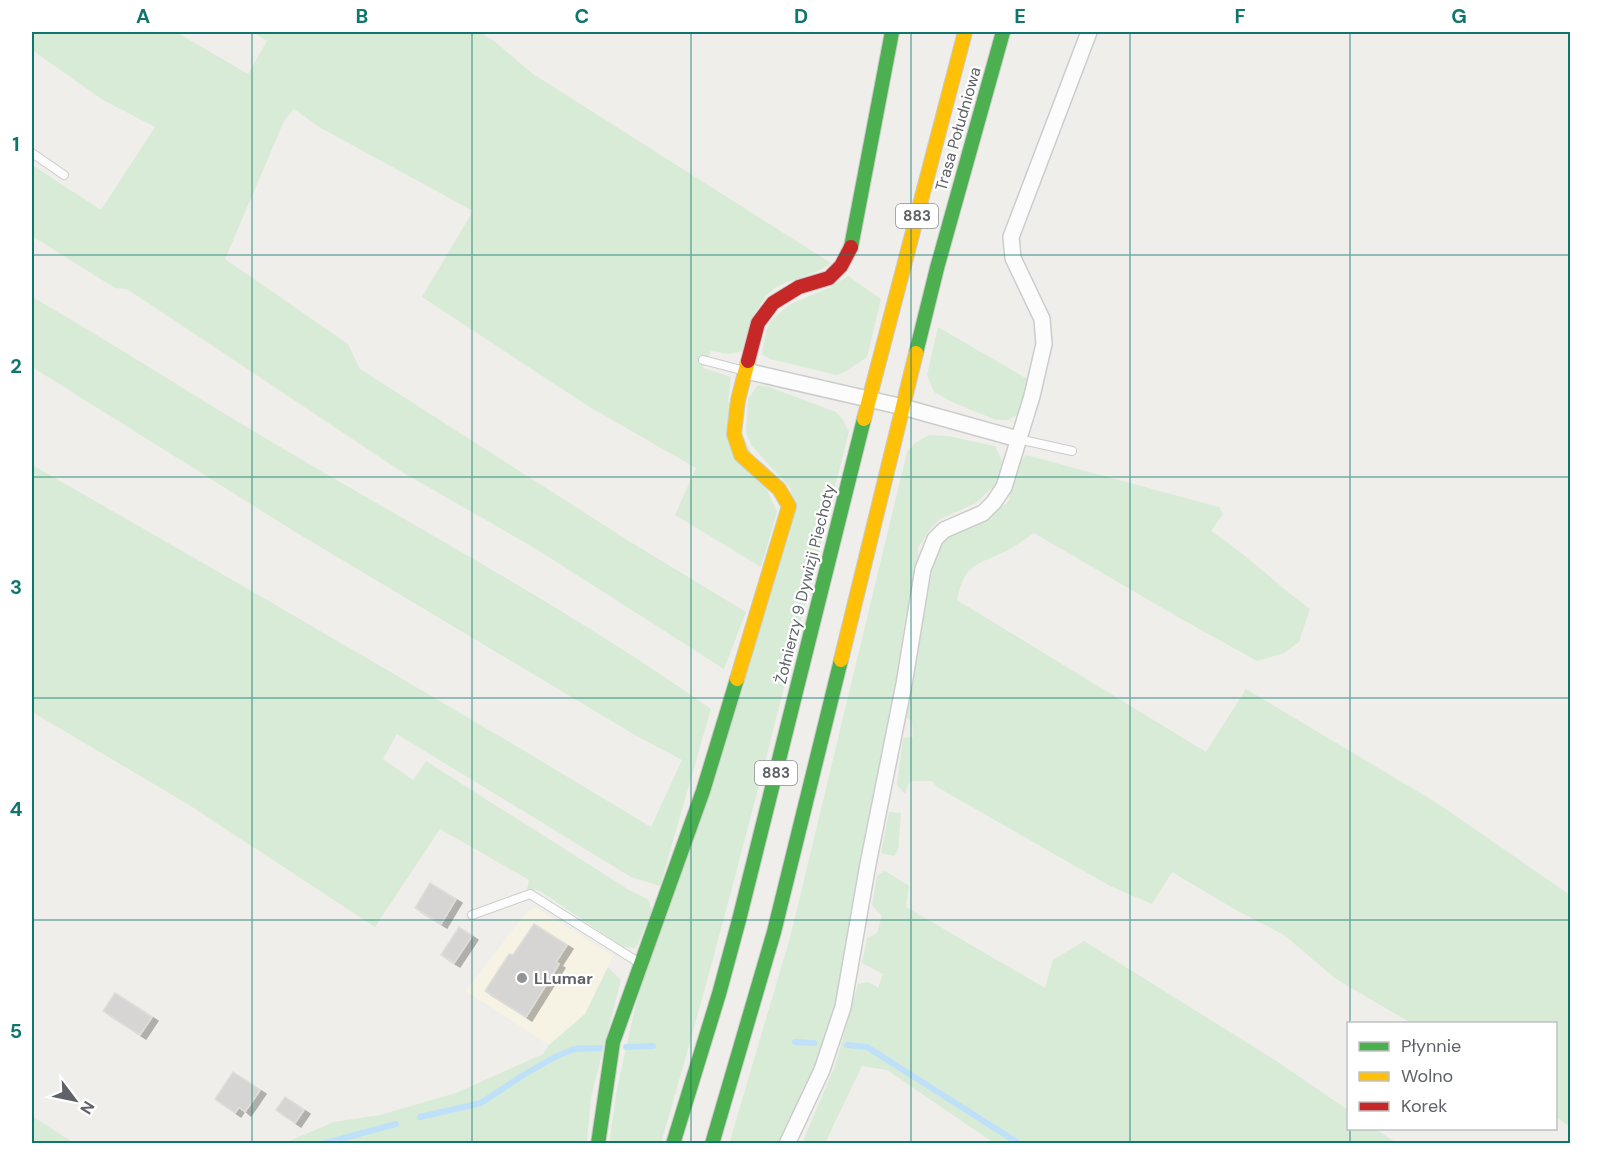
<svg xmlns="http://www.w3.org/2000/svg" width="1602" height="1175" viewBox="0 0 1602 1175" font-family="'DM Sans',sans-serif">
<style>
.commercial{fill:#f7f3e4}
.green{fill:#d8ebd6}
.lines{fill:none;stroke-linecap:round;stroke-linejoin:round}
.stream{stroke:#bfe0f9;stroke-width:6}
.building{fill:#d6d5d3;stroke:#deddd9;stroke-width:1.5;filter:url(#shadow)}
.lane-casing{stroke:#cbcccc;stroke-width:10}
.street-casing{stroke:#cbcccc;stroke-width:18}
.fast-casing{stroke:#cacacb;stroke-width:16}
.slow-casing{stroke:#cacacb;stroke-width:16}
.jam-casing{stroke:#cacacb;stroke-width:16}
.lane{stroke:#fdfcfc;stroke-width:8}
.street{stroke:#fdfcfc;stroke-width:15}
.fast{stroke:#4caf50;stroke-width:14}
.slow{stroke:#ffc107;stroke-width:14}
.jam{stroke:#c62828;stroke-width:14}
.grid{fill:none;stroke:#0f766e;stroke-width:1.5;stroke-opacity:0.55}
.poi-dot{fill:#919496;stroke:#fff;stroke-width:2}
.labels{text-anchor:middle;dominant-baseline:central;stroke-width:4.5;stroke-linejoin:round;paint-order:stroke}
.shield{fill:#fff;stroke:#8f9295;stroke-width:1.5}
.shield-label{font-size:15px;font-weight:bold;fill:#5f6368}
.street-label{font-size:16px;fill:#5f6368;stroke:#fff}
.poi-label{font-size:16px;font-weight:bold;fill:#5f6368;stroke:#fff;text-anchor:start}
.neatline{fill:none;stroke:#0f766e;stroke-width:2}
.grid-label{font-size:20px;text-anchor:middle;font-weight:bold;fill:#0f766e}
</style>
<defs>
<filter id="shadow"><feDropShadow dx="6" dy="4" stdDeviation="0" flood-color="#0004"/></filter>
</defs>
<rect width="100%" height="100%" fill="#efeeea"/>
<path class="commercial" d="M 535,907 L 613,956 L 585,1014 L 549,1045 L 466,991 L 525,914 Z"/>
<g class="green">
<path d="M 32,32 L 176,32 L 248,74 L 267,41 L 253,32 L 479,32 L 494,41 L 533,74 L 831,263 C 816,274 799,277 783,284 C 757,294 751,327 742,351 L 730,354 L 711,351 L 703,368 L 731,377 L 728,401 L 777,512 L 761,567 L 675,515 L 696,468 L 588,406 L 422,297 L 473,211 L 319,127 L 294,109 L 284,121 L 225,259 L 348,344 L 360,369 L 632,543 L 746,612 L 724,669 L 533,547 L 402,472 L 127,289 L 115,288 L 32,236 L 32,165 L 101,210 L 155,127 L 103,100 L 32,50 Z"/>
<path d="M 848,276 L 881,299 L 867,357 L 846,371 L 837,375 L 770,359 L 762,354 L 766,331 L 772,319 L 791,304 L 831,287 Z"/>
<path d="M 32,297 C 113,343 192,395 272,442 C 420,530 571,610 711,709 L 660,886 L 631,877 L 397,734 L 383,759 L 413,780 L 426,761 L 629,890 L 648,899 L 652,911 L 636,948 L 623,947 L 540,891 L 527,889 L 529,880 L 440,829 L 375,927 L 186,803 L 32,712 L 32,465 C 239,583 446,703 651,827 L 682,760 L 635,735 L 297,533 L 32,367 Z"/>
<path d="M 938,327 L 1029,380 L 1018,414 L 1008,420 L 996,420 L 952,402 L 934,392 L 927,375 Z"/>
<path d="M 758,385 L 769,387 L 836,412 L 843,420 L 849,432 C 788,670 730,908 661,1143 L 609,1144 L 617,1089 L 638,995 L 791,489 L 751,445 L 746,433 L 748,399 Z"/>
<path d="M 929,435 L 948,436 L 995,446 L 1003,463 L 995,485 L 976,503 L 940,519 L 930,529 L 918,548 L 918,562 L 904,627 L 887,735 L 839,992 C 826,1045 804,1094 781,1143 L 729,1144 L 790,938 L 907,452 L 915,443 Z"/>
<path d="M 1026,455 L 1219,507 L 1223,514 L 1211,531 C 1246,554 1276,584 1310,609 L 1299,642 L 1284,653 L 1257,661 L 1176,616 L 1034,533 C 1025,539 1016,546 1006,551 C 976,566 965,562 957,600 L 1206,752 L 1246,689 L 1437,803 L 1570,895 L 1570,1127 L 1556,1117 L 1556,1024 L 1411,1023 L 1336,979 L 1284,935 L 1236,910 L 1172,872 L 1152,904 L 1110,886 L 937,787 L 932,781 L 910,781 L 905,794 L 897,785 L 903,738 L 913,737 L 912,721 L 905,717 L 935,557 L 940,543 L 955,531 L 992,514 L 1008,502 L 1019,464 Z"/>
<path d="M 889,812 L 901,813 L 898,850 L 894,856 L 881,853 Z"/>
<path d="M 885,871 L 909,886 L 906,907 L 1045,988 L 1053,960 L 1084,941 L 1275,1060 L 1348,1110 L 1348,1128 L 1375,1129 L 1397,1143 L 994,1143 L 887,1070 L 862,1066 L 825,1143 L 802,1143 L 835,1066 L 858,984 L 869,982 L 878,988 L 883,974 L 862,963 L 867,938 L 877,933 L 882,916 L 872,905 L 877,876 Z"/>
<path d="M 608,967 L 621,980 L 591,1097 L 587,1143 L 282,1144 L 334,1122 L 380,1115 L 456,1093 L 543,1054 L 549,1045 L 585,1014 Z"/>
<path d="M 32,1116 L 74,1143 L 32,1143 Z"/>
</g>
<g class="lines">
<g class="stream">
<path d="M 795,1042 L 814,1043"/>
<path d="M 847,1045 L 867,1047 L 1020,1144"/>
<path d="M 626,1047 L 653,1046"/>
<path d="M 420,1117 L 481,1103 L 525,1074 L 555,1057 L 574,1049 L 600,1048"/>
<path d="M 322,1144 L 396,1124"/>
</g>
</g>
<g class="building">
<path d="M 430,883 L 456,899 L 441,924 L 415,908 Z"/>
<path d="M 534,924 L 567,945 L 556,962 L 559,964 L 526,1017 L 485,991 L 509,954 L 513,955 Z"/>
<path d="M 459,927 L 472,936 L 454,963 L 441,955 Z"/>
<path d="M 115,993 L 152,1017 L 140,1035 L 103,1011 Z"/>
<path d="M 233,1072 L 260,1090 L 245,1112 L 239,1107 L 235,1113 L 215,1099 Z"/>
<path d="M 285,1097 L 304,1110 L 295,1123 L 276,1110 Z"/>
</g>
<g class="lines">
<g class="lane-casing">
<g id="lane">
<path d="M 32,153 L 64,175"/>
<path d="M 703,360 L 745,371"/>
<path d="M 1018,439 L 1072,451"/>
<path d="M 472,915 L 530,894 L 638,962"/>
</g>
</g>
<g class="street-casing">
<g id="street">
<path d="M 746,371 L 903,407 L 1018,439"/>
<path d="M 787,1144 L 822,1070 L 843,1007 L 868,864 L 904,684 L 923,569 L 935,539 L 944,530 L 983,513 L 994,502 L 1004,487 L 1032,396 L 1044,344 L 1042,319 L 1013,258 L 1011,237 L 1089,32"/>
</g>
</g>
<g class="fast-casing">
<g id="fast">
<path d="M 851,247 L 892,32"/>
<path d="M 916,353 L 937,268 L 1003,32"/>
<path d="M 598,1144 L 613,1042 L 703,791 L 737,679"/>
<path d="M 673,1144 L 719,994 L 739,920 L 864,419"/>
<path d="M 712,1144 L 774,932 L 841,660"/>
</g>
</g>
<g class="slow-casing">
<g id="slow">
<path d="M 864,419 L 965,32"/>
<path d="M 841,660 L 916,353"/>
<path d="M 737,679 L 789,506 L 779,489 L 741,455 L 734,434 L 738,400 L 748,361"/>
</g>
</g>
<g class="jam-casing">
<path id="jam" d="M 748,361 L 758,323 L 773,303 L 799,287 L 829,278 L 841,266 L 851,247"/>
</g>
<use href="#lane" class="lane"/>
<use href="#street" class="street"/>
<use href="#fast" class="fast"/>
<use href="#slow" class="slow"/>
<use href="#jam" class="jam"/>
</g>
<path class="grid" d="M 252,32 L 252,1144M 472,32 L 472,1144M 691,32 L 691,1144M 911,32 L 911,1144M 1130,32 L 1130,1144M 1350,32 L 1350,1024M 32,255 L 1570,255M 32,477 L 1570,477M 32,698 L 1570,698M 32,920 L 1570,920M 1350,1128 L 1350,1144"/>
<circle class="poi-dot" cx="522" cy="978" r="6"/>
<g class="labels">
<g class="shield">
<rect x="896" y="204" width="42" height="24" rx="4.5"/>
<rect x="755" y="761" width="42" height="24" rx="4.5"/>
</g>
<g class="shield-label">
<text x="917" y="216">883</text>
<text x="776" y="773">883</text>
</g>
<g class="street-label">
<text transform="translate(958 129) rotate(-74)">Trasa Południowa</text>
<text transform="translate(805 584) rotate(-76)">Żołnierzy 9 Dywizji Piechoty</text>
</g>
<g class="poi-label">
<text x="534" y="978">LLumar</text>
</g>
</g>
<rect width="1602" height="1175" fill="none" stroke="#ffffff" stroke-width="66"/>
<rect x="1347" y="1022" width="210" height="108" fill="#ffffff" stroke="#bfc1c3" stroke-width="1.5"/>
<rect x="1359" y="1042" width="30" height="9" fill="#4caf50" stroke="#bfc1c3" stroke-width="1.5"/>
<text x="1401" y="1052" font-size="18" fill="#5f6368">Płynnie</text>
<rect x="1359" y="1072" width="30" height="9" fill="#ffc107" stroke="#bfc1c3" stroke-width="1.5"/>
<text x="1401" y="1082" font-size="18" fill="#5f6368">Wolno</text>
<rect x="1359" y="1102" width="30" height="9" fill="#c62828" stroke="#bfc1c3" stroke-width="1.5"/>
<text x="1401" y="1112" font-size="18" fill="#5f6368">Korek</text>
<g transform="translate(75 1100) rotate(122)" stroke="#ffffff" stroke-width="4.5" paint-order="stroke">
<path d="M0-4.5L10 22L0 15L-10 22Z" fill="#5f6368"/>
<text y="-9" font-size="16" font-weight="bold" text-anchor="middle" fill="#5f6368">N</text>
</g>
<rect x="33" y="33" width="1536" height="1109" class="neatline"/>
<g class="grid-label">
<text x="143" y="23">A</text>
<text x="362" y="23">B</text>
<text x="582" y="23">C</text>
<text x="801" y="23">D</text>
<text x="1020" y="23">E</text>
<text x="1240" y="23">F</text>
<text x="1459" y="23">G</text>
<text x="16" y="151">1</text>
<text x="16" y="373">2</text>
<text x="16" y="594">3</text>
<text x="16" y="816">4</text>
<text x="16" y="1038">5</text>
</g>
</svg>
